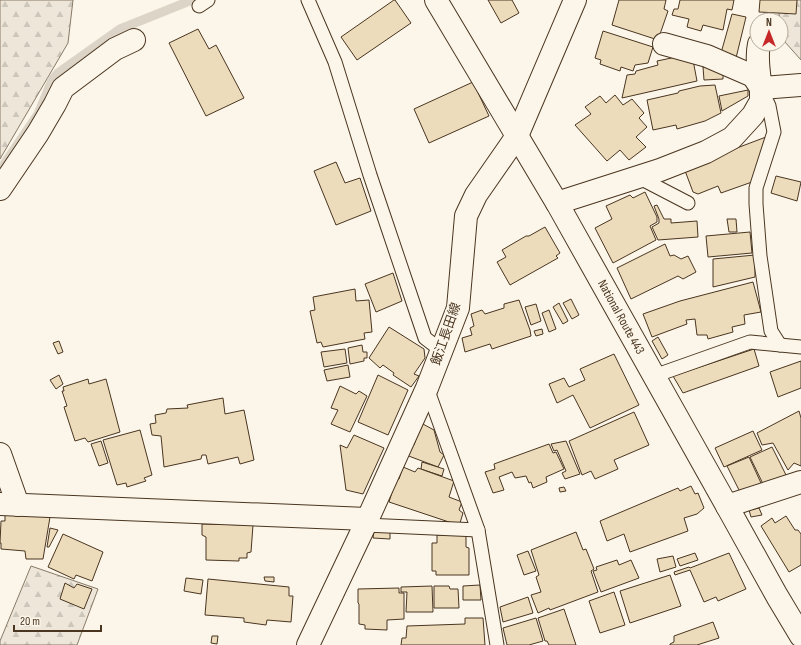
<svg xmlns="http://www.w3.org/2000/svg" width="801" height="645" viewBox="0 0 801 645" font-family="'Sofia Sans Condensed','Noto Sans JP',sans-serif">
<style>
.forest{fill:url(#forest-firs);stroke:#887966}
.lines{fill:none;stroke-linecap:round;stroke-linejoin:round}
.stream{stroke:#dcd4c6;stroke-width:9}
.building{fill:#ecdcbc;stroke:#4a3520}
.service-casing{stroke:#4a3520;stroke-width:15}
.minor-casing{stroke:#4a3520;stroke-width:24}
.secondary-casing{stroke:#4a3520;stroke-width:24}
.trunk-casing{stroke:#4a3520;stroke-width:24}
.service{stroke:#fbf6e9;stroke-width:13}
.minor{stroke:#fbf6e9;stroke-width:22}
.secondary{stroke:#fbf6e9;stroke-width:22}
.trunk{stroke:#fbf6e9;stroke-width:22}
.labels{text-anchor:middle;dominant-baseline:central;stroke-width:3;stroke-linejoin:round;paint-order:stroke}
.street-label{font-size:13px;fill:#4a3520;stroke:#fbf6e9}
</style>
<defs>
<pattern id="forest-firs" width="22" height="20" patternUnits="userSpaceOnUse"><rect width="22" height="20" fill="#ede6d9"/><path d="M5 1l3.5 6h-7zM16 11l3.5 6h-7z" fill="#cdc6ba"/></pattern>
</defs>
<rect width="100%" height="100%" fill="#fbf6e9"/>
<g class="forest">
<path d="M 0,0 L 73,0 L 68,43 L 0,159 Z"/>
<path d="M 776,0 L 801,0 L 801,60 L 785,42 Z"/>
<path d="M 31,566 L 98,589 L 77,645 L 0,645 L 0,641 Z"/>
</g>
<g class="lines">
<path class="stream" d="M 0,170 L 38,114 L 52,80 L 58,73 L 120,29 L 192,0"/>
</g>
<g class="building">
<path d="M 394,0 L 395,0 L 411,23 L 357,60 L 341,37 Z"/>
<path d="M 488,0 L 512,0 L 519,13 L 501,23 Z"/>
<path d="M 619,0 L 666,0 L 664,9 L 668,11 L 658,40 L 612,25 Z"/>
<path d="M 680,0 L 734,0 L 732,10 L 727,9 L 723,30 L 703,25 L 701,31 L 687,27 L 689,19 L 672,15 L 674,9 L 678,9 Z"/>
<path d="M 760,0 L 797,0 L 796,14 L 759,12 Z"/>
<path d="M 732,14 L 746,17 L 736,58 L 721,53 Z"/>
<path d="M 198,29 L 209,49 L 216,45 L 244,98 L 206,116 L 169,43 Z"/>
<path d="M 603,31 L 653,47 L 648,63 L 635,65 L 633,71 L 621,67 L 620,71 L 600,64 L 601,60 L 595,58 Z"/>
<path d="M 681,56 L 684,61 L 693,60 L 697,81 L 622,98 L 627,75 L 635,74 L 636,71 L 658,65 L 657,61 Z"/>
<path d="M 703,67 L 723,70 L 723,79 L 704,80 Z"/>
<path d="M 473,82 L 489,116 L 429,143 L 414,109 Z"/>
<path d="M 715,85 L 721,113 L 705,121 L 677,129 L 676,125 L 653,130 L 647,100 L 678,93 L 679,91 L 700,86 Z"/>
<path d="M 748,90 L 748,96 L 722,111 L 719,96 Z"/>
<path d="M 615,95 L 623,105 L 632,99 L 644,113 L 639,118 L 647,127 L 636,137 L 646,147 L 629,160 L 620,150 L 607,161 L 575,125 L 591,114 L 585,107 L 600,96 L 606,103 Z"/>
<path d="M 766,137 L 752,182 L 721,193 L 718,186 L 698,194 L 693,192 L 684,168 Z"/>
<path d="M 336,162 L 345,183 L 360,178 L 371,211 L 336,225 L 314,171 Z"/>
<path d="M 776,176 L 801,182 L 797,201 L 771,193 Z"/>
<path d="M 645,192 L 657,217 L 657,222 L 650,226 L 656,240 L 613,263 L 595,228 L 612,219 L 606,206 L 630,195 L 633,198 Z"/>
<path d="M 657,205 L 664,219 L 671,219 L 671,223 L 697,221 L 698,237 L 658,240 L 652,227 L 659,223 L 659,219 L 654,206 Z"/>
<path d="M 727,219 L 736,219 L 737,232 L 729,232 Z"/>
<path d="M 545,227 L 560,253 L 556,256 L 558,258 L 510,285 L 497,262 L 506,257 L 502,250 L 526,236 L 529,236 Z"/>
<path d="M 750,232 L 752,253 L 708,257 L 706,236 Z"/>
<path d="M 665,244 L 670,256 L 674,255 L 681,259 L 688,256 L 696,272 L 683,279 L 678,276 L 631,299 L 617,268 Z"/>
<path d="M 755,255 L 755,277 L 713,287 L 713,259 Z"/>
<path d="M 393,273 L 402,301 L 376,312 L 365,284 Z"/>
<path d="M 753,282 L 761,312 L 744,315 L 745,324 L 732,327 L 733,332 L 708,339 L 707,335 L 697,335 L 695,319 L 686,320 L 687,324 L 652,337 L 643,314 L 680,301 Z"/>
<path d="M 355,289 L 356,301 L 369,300 L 372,332 L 364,333 L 365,339 L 323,347 L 321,342 L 317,343 L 310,311 L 315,310 L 313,297 Z"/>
<path d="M 571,299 L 579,315 L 572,319 L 563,303 Z"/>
<path d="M 519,300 L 530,330 L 531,336 L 492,349 L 490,344 L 465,352 L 462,338 L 472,335 L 470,328 L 474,326 L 471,314 L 482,310 L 485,314 L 504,308 L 504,304 Z"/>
<path d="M 559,303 L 568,321 L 563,324 L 553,307 Z"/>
<path d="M 536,304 L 541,321 L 531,325 L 525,307 Z"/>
<path d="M 549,310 L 556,329 L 549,332 L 542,313 Z"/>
<path d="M 389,327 L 424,349 L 425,358 L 414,374 L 419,376 L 411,387 L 393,375 L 394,373 L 383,365 L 380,368 L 369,358 Z"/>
<path d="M 542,329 L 543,334 L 536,336 L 534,331 Z"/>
<path d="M 658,337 L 668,355 L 662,359 L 652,341 Z"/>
<path d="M 59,341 L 63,352 L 58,354 L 53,343 Z"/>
<path d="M 362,345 L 363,352 L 367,352 L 367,358 L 364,358 L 364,361 L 350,364 L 348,348 Z"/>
<path d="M 345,349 L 347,363 L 324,367 L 321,352 Z"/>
<path d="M 754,349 L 759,366 L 683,393 L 673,376 Z"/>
<path d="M 614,354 L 639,405 L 590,428 L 573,395 L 557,403 L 549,384 L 564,378 L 569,387 L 585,380 L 580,369 Z"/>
<path d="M 801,361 L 801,388 L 778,397 L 770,372 Z"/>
<path d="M 348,365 L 350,377 L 327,381 L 324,370 Z"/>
<path d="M 59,375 L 63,384 L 56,389 L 50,380 Z"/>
<path d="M 378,375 L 408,390 L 388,435 L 358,422 Z"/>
<path d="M 88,379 L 89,384 L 106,379 L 120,432 L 88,442 L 85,438 L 75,441 L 64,407 L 67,406 L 62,391 L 64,391 L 63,387 Z"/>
<path d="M 340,386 L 356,394 L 359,391 L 367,396 L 350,432 L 331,424 L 338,410 L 331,408 Z"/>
<path d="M 223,398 L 225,414 L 244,410 L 254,460 L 240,464 L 238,457 L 208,464 L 206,455 L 202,455 L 201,459 L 164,467 L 161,436 L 152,435 L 150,424 L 156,423 L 155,415 L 166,413 L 167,409 L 188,408 L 187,405 Z"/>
<path d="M 799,411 L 801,418 L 801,466 L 794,463 L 788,470 L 773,443 L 762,445 L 757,433 Z"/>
<path d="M 634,412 L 649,445 L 614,460 L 618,469 L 595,479 L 591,471 L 582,475 L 569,441 Z"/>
<path d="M 421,423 L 434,430 L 440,452 L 444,455 L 438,467 L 406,455 L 410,445 L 414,445 Z"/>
<path d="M 140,430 L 152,475 L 144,478 L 146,481 L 127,487 L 126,483 L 117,485 L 103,440 Z"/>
<path d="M 753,431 L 762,450 L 724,467 L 715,448 Z"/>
<path d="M 354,435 L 384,448 L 363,494 L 346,490 L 340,445 L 347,448 Z"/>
<path d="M 101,441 L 108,463 L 99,466 L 91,444 Z"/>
<path d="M 566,441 L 580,474 L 565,479 L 562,473 L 566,471 L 557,450 L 554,451 L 551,444 Z"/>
<path d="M 549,444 L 553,453 L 556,452 L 564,469 L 546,477 L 547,482 L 533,488 L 531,482 L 529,483 L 526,476 L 515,478 L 512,472 L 499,477 L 504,490 L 493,493 L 485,472 L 495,469 L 494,464 Z"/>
<path d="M 772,447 L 786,475 L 764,486 L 750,457 Z"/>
<path d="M 749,457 L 761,483 L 740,492 L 727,466 Z"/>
<path d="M 422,462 L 444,469 L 442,476 L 421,469 Z"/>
<path d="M 403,467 L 415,472 L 418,468 L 454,481 L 449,497 L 462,502 L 459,510 L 463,513 L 460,523 L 455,524 L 389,502 L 396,479 L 399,479 Z"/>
<path d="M 691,486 L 695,494 L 698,493 L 704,508 L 697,514 L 684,518 L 688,531 L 630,552 L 624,534 L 607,541 L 600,521 L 678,488 L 680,491 Z"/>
<path d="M 564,487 L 566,491 L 560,492 L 559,488 Z"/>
<path d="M 759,508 L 762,515 L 751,517 L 749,510 Z"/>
<path d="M 5,513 L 50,517 L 43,559 L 26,559 L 25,551 L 1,549 L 1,543 L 0,543 L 1,521 L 5,521 Z"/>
<path d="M 786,516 L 795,530 L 798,530 L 801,534 L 801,565 L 789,572 L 761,526 L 772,518 L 775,523 Z"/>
<path d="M 202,524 L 253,525 L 251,552 L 247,553 L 247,558 L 239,558 L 239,561 L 206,560 L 206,537 L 202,535 Z"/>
<path d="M 50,528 L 58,530 L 49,547 L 47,547 Z"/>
<path d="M 374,531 L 390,531 L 390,539 L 373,538 Z"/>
<path d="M 576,532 L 583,550 L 586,549 L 594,569 L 591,571 L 598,592 L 550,610 L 549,608 L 538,613 L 531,595 L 541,592 L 536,577 L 539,575 L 531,550 Z"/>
<path d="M 63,534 L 103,552 L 92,581 L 76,575 L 74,579 L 48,567 Z"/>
<path d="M 437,535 L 466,535 L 466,547 L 469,548 L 469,575 L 436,575 L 436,571 L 432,571 L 432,543 L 437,543 Z"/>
<path d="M 528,551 L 536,571 L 524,575 L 517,555 Z"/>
<path d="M 695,553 L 698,560 L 680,566 L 677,559 Z"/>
<path d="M 729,553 L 746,589 L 718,601 L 716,597 L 704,602 L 690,570 L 675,575 L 674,572 L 689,567 L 690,568 Z"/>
<path d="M 673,556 L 676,567 L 660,572 L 657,559 Z"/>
<path d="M 617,560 L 619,565 L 631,560 L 639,578 L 601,592 L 593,571 L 597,570 L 596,567 Z"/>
<path d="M 670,575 L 681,606 L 630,623 L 620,591 Z"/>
<path d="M 264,577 L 274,577 L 274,582 L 265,581 Z"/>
<path d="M 186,578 L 203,580 L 201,594 L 184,591 Z"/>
<path d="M 208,579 L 289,587 L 289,596 L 293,596 L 291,622 L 267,620 L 266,625 L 244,622 L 244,618 L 205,615 Z"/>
<path d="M 65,583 L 74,588 L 77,584 L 92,589 L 84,609 L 60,599 Z"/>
<path d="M 480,585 L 481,600 L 463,600 L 463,586 Z"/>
<path d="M 432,586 L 433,612 L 406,612 L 407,592 L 401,592 L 401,587 Z"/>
<path d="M 434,586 L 449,586 L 450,589 L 458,589 L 459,608 L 434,608 Z"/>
<path d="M 399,588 L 399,593 L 404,593 L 404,619 L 387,620 L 387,630 L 365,629 L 365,625 L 359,624 L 359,604 L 358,603 L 358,589 Z"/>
<path d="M 614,592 L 625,625 L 600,633 L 589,601 Z"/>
<path d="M 528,597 L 533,613 L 503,622 L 500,607 Z"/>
<path d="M 564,609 L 576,645 L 549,645 L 547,641 L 545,641 L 538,618 Z"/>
<path d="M 465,618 L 483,618 L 485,645 L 401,645 L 402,638 L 406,638 L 407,626 L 465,624 Z"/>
<path d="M 536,618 L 543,641 L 529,645 L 507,645 L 503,628 Z"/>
<path d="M 713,622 L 719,638 L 697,645 L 670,645 L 670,644 L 674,642 L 674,636 Z"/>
<path d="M 212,636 L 218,636 L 217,644 L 211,643 Z"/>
</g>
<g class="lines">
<g class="service-casing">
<g id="service">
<path d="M 308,0 L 335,62 L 370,175 L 425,338 L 442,351"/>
<path d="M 199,6 L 208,0"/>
<path d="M 763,93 L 769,106 L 774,132 L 756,188 L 756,204 L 760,256 L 771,331 L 780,345"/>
<path d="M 638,177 L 688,203"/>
<path d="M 654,376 L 750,342 L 801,347"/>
<path d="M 427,388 L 478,530 L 497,645"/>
<path d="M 365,525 L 478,530"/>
</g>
</g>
<g class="minor-casing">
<g id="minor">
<path d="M 759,44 C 756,58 759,74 761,88 L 801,85"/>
<path d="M 0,189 L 38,133 L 55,104 L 63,88 L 115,49 L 134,40"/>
<path d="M 557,203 L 660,170 L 706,152 L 732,138 L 753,115 L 761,101 L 761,88 L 753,76 L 707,56 L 664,44"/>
<path d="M 0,454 L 18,505"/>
<path d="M 0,504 L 367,519"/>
<path d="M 727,506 L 801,482"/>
</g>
</g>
<g class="secondary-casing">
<path id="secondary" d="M 308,645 L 365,525 L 427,388 L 458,308 L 466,216 L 476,195 L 517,136 L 575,0"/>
</g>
<g class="trunk-casing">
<path id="trunk" d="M 436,0 L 557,203 L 727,506 L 777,596 L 801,636"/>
</g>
<use href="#service" class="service"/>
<use href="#minor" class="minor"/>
<use href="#secondary" class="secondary"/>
<use href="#trunk" class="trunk"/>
</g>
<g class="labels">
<g class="street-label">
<text transform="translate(621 317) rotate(61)">National Route 443</text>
<text transform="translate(446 334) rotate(-71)">飯江長田線</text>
</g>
</g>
<g transform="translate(769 32)"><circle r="19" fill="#fbf6e9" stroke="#b4a999"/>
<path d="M0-3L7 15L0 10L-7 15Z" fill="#c62828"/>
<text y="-6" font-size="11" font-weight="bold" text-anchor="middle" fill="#4a3520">N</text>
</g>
<path d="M14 625v6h87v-6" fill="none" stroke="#4a3520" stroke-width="2"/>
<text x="20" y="625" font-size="12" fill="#4a3520" stroke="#fbf6e9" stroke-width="3" paint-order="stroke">20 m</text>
</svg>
